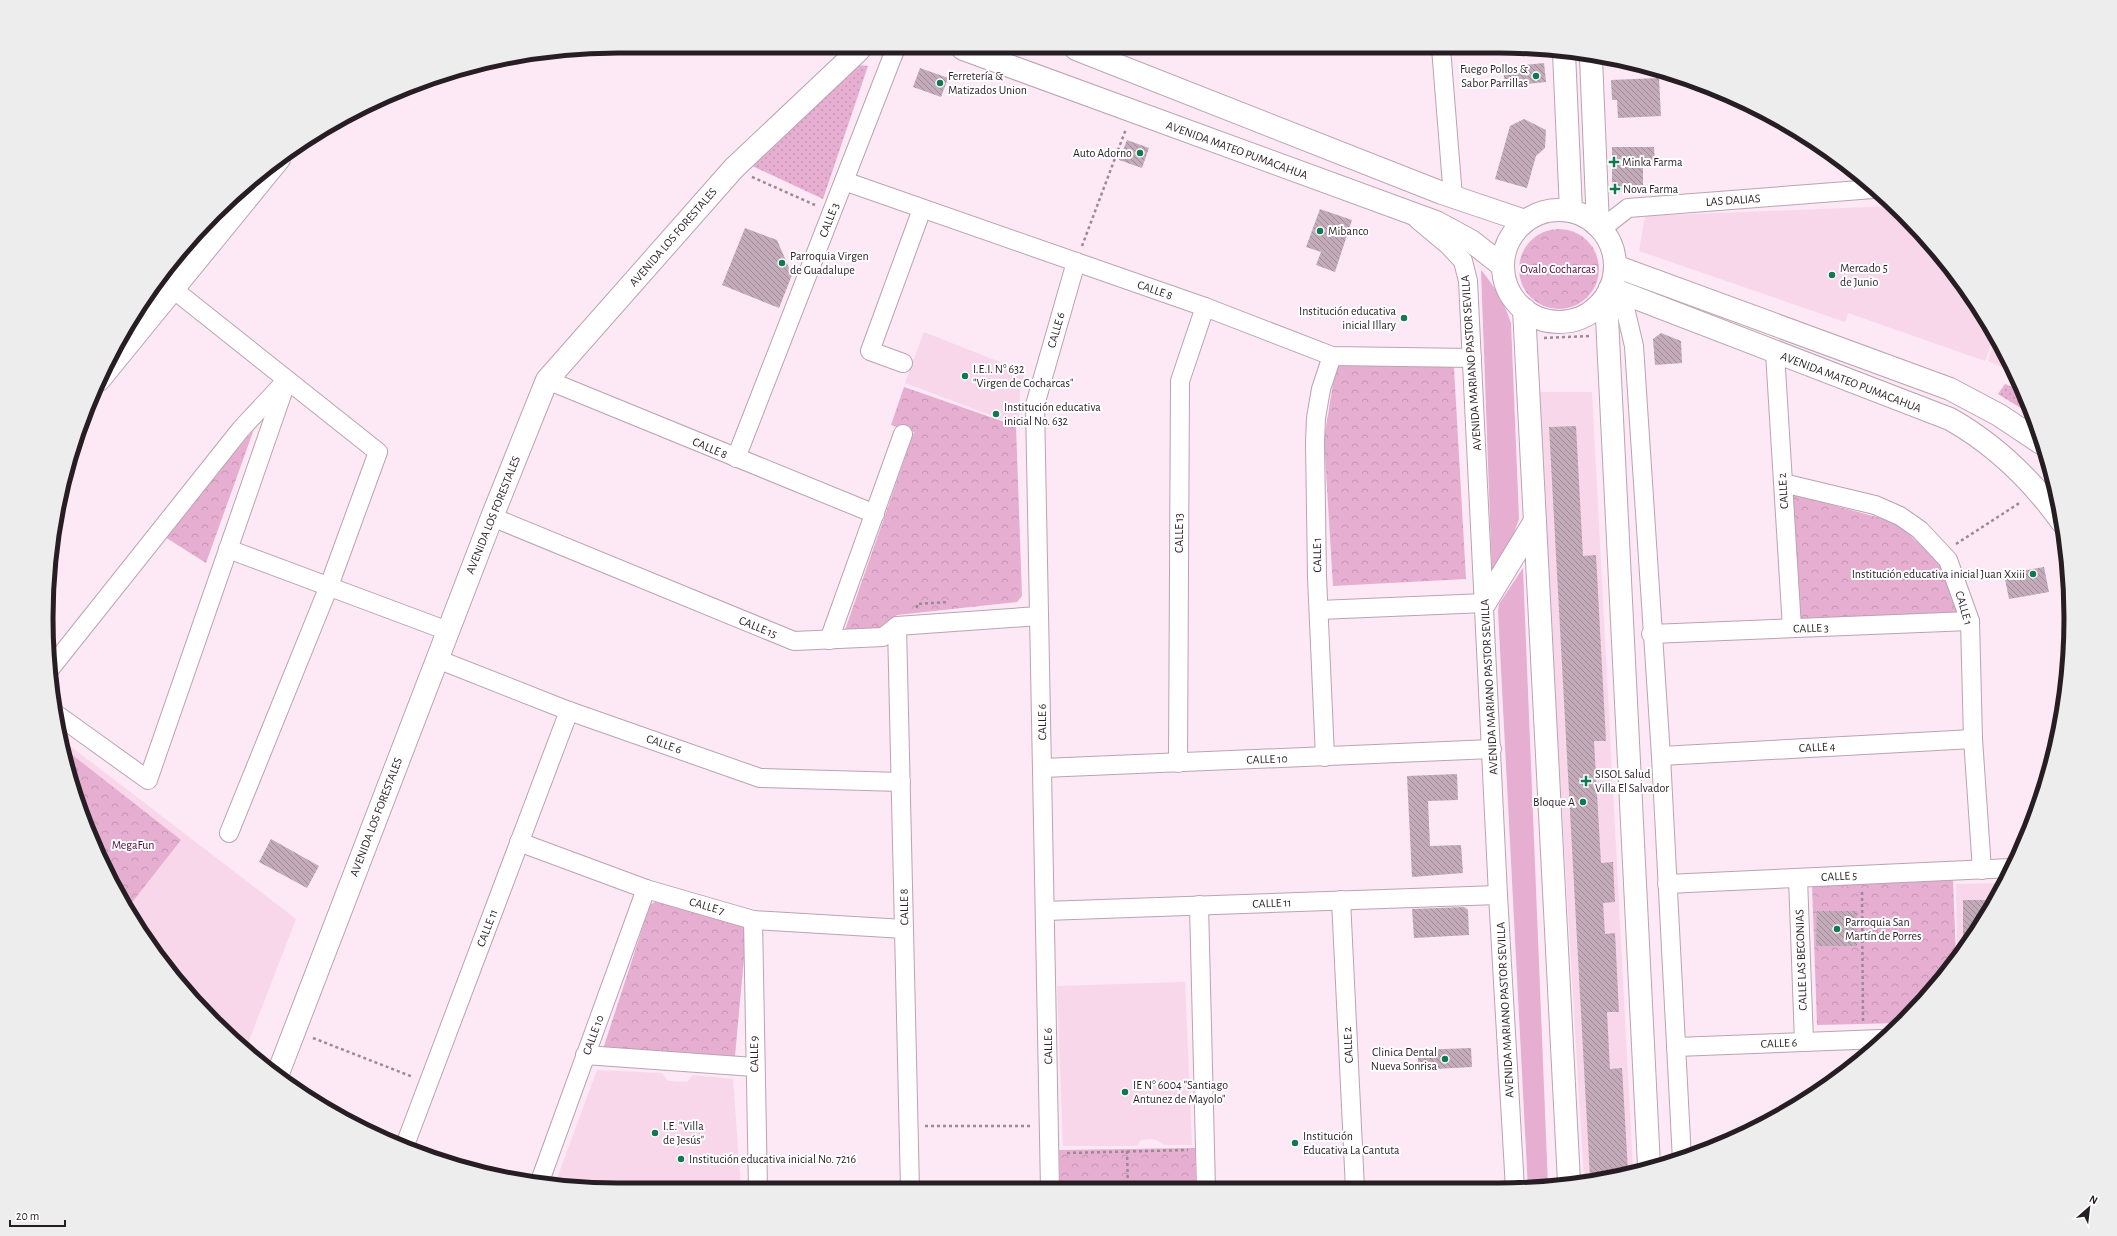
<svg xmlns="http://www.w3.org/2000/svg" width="2117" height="1236" viewBox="0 0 2117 1236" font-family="'Alegreya Sans',sans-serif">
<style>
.built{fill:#f8d7eb}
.grass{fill:#e6aed0}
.forest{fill:url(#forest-crowns)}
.garden{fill:url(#garden-dots)}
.building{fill:url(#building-back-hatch)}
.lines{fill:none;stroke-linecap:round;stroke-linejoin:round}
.street-casing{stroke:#bba3b1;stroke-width:20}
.secondary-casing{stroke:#bba3b1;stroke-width:24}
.path{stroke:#9a8a94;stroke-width:2.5;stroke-dasharray:3 3;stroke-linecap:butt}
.street{stroke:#fff;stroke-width:18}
.secondary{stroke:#fff;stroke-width:22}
.poi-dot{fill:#107952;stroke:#fff;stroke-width:1.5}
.labels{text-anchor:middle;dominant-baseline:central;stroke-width:4;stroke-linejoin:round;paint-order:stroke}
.poi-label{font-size:12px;fill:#271e24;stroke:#fff;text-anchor:start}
.street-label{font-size:12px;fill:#271e24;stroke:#fff}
.park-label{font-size:12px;fill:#540640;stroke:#fff}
.rim{fill:none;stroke:#271e24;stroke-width:5}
</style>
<defs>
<pattern id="forest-crowns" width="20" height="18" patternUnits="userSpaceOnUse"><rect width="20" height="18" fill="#e6aed0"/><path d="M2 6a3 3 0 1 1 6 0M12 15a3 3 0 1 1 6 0" fill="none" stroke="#c595b2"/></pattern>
<pattern id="garden-dots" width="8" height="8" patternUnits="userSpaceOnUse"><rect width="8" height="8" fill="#e6aed0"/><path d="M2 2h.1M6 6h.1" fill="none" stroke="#c595b2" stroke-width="1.8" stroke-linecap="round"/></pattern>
<pattern id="building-back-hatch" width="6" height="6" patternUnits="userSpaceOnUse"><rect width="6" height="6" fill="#c4abba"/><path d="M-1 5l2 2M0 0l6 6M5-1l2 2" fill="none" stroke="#9f8b97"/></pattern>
</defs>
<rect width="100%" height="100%" fill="#fde8f5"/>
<g class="built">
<path d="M 1894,206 L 1903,213 L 1974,300 L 1994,336 L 1985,361 L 1848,313 L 1845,322 L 1639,251 L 1645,216 Z"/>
<path d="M 924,332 L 1025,372 L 1020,388 L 1019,423 L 1017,425 L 905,383 Z"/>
<path d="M 1995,338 L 2013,372 L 1988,361 Z"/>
<path d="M 1537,392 L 1592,392 L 1633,1170 L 1584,1179 Z"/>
<path d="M 65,742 L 296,919 L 245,1051 L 164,966 L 123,904 L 76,802 Z"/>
<path d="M 2003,883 L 1975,936 L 1957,957 L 1956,884 Z"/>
<path d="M 1185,982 L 1192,1145 L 1165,1145 L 1154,1139 L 1141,1140 L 1137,1146 L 1063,1146 L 1057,986 Z"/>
<path d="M 597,1070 L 662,1073 L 668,1081 L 687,1082 L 693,1075 L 733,1079 L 741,1189 L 580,1189 L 555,1184 Z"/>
</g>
<g class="grass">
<path d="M 1481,270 C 1495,287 1504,302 1511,323 L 1519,519 L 1514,533 L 1492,574 Z"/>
<path d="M 1523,568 L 1548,1186 L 1528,1189 L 1498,611 L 1499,604 Z"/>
</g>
<g class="forest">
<circle cx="1559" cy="269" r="40"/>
<path d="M 1339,364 L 1450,365 L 1454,368 L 1466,579 L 1333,586 L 1324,439 L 1335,372 Z"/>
<path d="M 904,387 L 1016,426 L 1022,596 L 1017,602 L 897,615 L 879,632 L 845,630 L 914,432 L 891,425 Z"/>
<path d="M 254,429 L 206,563 L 165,537 Z"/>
<path d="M 1792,494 L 1895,522 L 1939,561 L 1958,614 L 1797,620 Z"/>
<path d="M 66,750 L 181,840 L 126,910 L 76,802 Z"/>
<path d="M 1953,879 L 1956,959 L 1903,1023 L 1817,1025 L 1812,884 Z"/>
<path d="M 658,900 L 747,926 L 735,1056 L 730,1061 L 608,1051 L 604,1046 L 650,905 Z"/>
<path d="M 1195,1148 L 1196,1189 L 1060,1189 L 1059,1150 Z"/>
</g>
<g class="garden">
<path d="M 857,65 L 868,66 L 823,199 L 750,165 Z"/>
<path d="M 2005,384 L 2024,392 L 2032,415 L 1998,394 Z"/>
</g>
<g class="building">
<path d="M 1544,63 L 1546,82 L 1505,86 L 1503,67 Z"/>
<path d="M 920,68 L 948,78 L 941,97 L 913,87 Z"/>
<path d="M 1659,78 L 1661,116 L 1618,118 L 1617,100 L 1612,100 L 1611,80 Z"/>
<path d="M 1524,119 L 1546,130 L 1545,148 L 1536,156 L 1527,188 L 1495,179 L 1510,126 Z"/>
<path d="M 1127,140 L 1149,148 L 1142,168 L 1119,160 Z"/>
<path d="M 1612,147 L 1654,147 L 1655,166 L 1643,166 L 1643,192 L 1612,192 Z"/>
<path d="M 1320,209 L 1352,220 L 1335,272 L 1316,265 L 1321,252 L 1306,247 Z"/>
<path d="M 745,228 L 777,240 L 792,275 L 779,308 L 722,285 Z"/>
<path d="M 1661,333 L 1681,341 L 1682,363 L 1655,365 L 1653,339 Z"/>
<path d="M 1576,426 L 1583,556 L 1596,555 L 1606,741 L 1594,741 L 1601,863 L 1613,862 L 1615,902 L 1603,903 L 1605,934 L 1615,933 L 1619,1012 L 1607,1012 L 1610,1069 L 1622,1068 L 1628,1171 L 1590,1178 L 1549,427 Z"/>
<path d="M 2044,567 L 2049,592 L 2009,599 L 2004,574 Z"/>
<path d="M 1457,774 L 1458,800 L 1428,801 L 1430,846 L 1461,845 L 1463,873 L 1412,877 L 1407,776 Z"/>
<path d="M 271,839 L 319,866 L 307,888 L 259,862 Z"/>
<path d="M 1963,900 L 1994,900 L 1975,936 L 1963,950 Z"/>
<path d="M 1464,907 L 1468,910 L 1469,935 L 1414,938 L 1412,909 Z"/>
<path d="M 1817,911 L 1857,911 L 1857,946 L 1816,946 Z"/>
<path d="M 1471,1048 L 1472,1067 L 1418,1070 L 1418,1050 Z"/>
</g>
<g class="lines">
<g class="street-casing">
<g id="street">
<path d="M 1441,48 L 1453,197"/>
<path d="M 844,181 L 1205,307 L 1332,356 L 1472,358"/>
<path d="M 1417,219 L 1448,245 L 1463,261 L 1468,281 L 1498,895 L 1515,1189"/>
<path d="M 1601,229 L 1628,208 L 1873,189"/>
<path d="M 173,289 L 378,452 L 329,586 L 229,833"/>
<path d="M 1609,291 L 1625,308 L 1634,346 L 1661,756 L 1682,1160"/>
<path d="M 1775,353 L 1792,628"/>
<path d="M 903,363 L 870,351 L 922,209"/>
<path d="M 547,380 L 875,514"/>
<path d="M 736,458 L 895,50"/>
<path d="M 1783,483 L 1875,505 L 1900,516 L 1920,530 L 1948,560 L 1970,621 L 1973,739 L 1982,870"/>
<path d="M 492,517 L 794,641 L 883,637 L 897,626 L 1039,616"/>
<path d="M 228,549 L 448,631"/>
<path d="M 1319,610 L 1485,603"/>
<path d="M 897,626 L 910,1189"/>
<path d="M 1651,634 L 1970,621"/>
<path d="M 829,640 L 903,434"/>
<path d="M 437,659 L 569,711 L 760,778 L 901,782"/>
<path d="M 50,669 L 241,429 L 282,385"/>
<path d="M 59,716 L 148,780 L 287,380"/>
<path d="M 1661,756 L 1973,739"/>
<path d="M 1325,757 L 1317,577 L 1315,443 L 1316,418 L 1321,389 L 1332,356"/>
<path d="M 1178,763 L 1180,381 L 1205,307"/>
<path d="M 1043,768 L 1492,749"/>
<path d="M 519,842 L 646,889 L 753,920 L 904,929"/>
<path d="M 1798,878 L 1804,1042"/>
<path d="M 1667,884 L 2011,868"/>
<path d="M 1341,900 L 1355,1189"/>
<path d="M 1199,905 L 1206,1189"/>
<path d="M 1045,911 L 1498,895"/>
<path d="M 753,920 L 758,1189"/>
<path d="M 1676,1047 L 1881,1039"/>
<path d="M 585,1055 L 754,1067"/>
<path d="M 405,1145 L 569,711"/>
<path d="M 540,1181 L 646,889"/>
<path d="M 1050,1189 L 1035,405 L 1076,262"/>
</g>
</g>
<g class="secondary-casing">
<g id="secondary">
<path d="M 963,49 L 1436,222 L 1471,241 L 1503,266"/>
<path d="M 1076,49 L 1442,193 L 1525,221"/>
<path d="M 1564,53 L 1571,211"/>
<path d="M 1591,58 L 1598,226"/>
<circle cx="1559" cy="266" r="56"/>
<path d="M 1615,266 L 1950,389 L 1999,415 L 2041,443"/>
<path d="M 1610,288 L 1950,419 C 1996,445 2031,479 2062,522"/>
<path d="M 1606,298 L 1649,1166"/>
<path d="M 1524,309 L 1569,1182"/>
<path d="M 99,380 L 279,159"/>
<path d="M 1485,603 L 1535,521"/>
<path d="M 277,1076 L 492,517 L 547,380 L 734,168 L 859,50"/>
</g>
</g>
<g class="path">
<path d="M 752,177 L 815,205"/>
<path d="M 1082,246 L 1126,129"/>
<path d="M 1544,338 L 1589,336"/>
<path d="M 1956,544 L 2021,502"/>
<path d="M 917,608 L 917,604 L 948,602"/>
<path d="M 1862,892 L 1863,1023"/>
<path d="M 313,1038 L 413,1077"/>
<path d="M 925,1126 L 1030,1126"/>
<path d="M 1127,1151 L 1128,1189"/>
<path d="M 1067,1153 L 1188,1150"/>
</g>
<use href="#street" class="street"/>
<use href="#secondary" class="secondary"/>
</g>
<g class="poi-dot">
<circle cx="1536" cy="76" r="4"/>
<circle cx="940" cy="83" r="4"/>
<circle cx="1140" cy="153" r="4"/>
<path d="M1612 156h4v4h4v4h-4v4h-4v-4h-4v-4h4z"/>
<path d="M1613 183h4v4h4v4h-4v4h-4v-4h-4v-4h4z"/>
<circle cx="1320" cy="231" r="4"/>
<circle cx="782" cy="263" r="4"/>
<circle cx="1832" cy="275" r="4"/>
<circle cx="1404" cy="318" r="4"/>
<circle cx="965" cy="376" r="4"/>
<circle cx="996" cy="414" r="4"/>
<circle cx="2033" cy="574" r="4"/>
<path d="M1584 775h4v4h4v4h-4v4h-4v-4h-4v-4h4z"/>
<circle cx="1583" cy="802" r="4"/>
<circle cx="1837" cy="929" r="4"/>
<circle cx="1445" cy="1059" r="4"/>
<circle cx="1125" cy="1092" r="4"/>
<circle cx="655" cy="1133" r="4"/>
<circle cx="1295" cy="1143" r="4"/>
<circle cx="681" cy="1159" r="4"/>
</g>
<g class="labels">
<g class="poi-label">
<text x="1528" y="69" text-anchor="end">Fuego Pollos &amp;<tspan x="1528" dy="14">Sabor Parrillas</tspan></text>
<text x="948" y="76">Ferretería &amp;<tspan x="948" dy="14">Matizados Union</tspan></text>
<text x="1132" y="153" text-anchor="end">Auto Adorno</text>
<text x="1622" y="162">Minka Farma</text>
<text x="1623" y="189">Nova Farma</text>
<text x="1328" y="231">Mibanco</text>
<text x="790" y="256">Parroquia Virgen<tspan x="790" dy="14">de Guadalupe</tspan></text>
<text x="1840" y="268">Mercado 5<tspan x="1840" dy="14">de Junio</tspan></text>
<text x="1396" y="311" text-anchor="end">Institución educativa<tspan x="1396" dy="14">inicial Illary</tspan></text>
<text x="973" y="369">I.E.I. N° 632<tspan x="973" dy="14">"Virgen de Cocharcas"</tspan></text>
<text x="1004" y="407">Institución educativa<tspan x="1004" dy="14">inicial No. 632</tspan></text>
<text x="2025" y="574" text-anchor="end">Institución educativa inicial Juan Xxiii</text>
<text x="1595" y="774">SISOL Salud<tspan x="1595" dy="14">Villa El Salvador</tspan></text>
<text x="1575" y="802" text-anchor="end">Bloque A</text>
<text x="1845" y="922">Parroquia San<tspan x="1845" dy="14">Martín de Porres</tspan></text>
<text x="1437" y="1052" text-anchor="end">Clinica Dental<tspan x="1437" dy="14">Nueva Sonrisa</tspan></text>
<text x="1133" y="1085">IE N° 6004 "Santiago<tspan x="1133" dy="14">Antunez de Mayolo"</tspan></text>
<text x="663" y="1126">I.E. "Villa<tspan x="663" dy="14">de Jesús"</tspan></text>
<text x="1303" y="1136">Institución<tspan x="1303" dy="14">Educativa La Cantuta</tspan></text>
<text x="689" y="1159">Institución educativa inicial No. 7216</text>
</g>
<g class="street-label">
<text transform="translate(1237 150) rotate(20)">AVENIDA MATEO PUMACAHUA</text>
<text transform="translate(1733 200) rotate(-4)">LAS DALIAS</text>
<text transform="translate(829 220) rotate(-69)">CALLE 3</text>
<text transform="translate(673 237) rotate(-49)">AVENIDA LOS FORESTALES</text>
<text transform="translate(1155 290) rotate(19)">CALLE 8</text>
<text transform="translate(1056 330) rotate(-74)">CALLE 6</text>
<text transform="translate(1471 363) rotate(-94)">AVENIDA MARIANO PASTOR SEVILLA</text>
<text transform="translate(1851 382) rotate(21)">AVENIDA MATEO PUMACAHUA</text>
<text transform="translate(710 448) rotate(23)">CALLE 8</text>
<text transform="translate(1783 491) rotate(-94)">CALLE 2</text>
<text transform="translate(493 515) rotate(-68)">AVENIDA LOS FORESTALES</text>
<text transform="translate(1179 533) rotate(-90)">CALLE 13</text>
<text transform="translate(1317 555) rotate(-91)">CALLE 1</text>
<text transform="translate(1964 608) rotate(74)">CALLE 1</text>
<text transform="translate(758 627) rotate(22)">CALLE 15</text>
<text transform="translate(1811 628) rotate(-2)">CALLE 3</text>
<text transform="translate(1489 687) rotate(-93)">AVENIDA MARIANO PASTOR SEVILLA</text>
<text transform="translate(1042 722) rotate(-91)">CALLE 6</text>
<text transform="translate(664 744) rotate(19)">CALLE 6</text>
<text transform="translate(1817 747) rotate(-3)">CALLE 4</text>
<text transform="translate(1267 759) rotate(-2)">CALLE 10</text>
<text transform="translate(376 817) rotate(-69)">AVENIDA LOS FORESTALES</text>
<text transform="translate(1839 876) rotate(-3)">CALLE 5</text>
<text transform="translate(1272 903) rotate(-2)">CALLE 11</text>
<text transform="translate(707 906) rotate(16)">CALLE 7</text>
<text transform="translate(904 907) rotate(-91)">CALLE 8</text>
<text transform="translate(487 928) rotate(-69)">CALLE 11</text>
<text transform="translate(1801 960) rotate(-92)">CALLE LAS BEGONIAS</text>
<text transform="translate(1505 1010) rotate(-93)">AVENIDA MARIANO PASTOR SEVILLA</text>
<text transform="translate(593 1035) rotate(-70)">CALLE 10</text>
<text transform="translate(1779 1043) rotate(-2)">CALLE 6</text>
<text transform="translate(1348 1045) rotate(-93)">CALLE 2</text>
<text transform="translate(1048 1046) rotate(-91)">CALLE 6</text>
<text transform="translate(754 1054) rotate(-91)">CALLE 9</text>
</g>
<g class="park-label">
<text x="1558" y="269">Ovalo Cocharcas</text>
<text x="133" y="845">MegaFun</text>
</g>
</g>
<path d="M0 0H2117V1236H0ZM618 53H1499A565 565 0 0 1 2064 618V618A565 565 0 0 1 1499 1183H618A565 565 0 0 1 53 618V618A565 565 0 0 1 618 53Z" fill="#eeeded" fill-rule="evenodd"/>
<path class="rim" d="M618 53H1499A565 565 0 0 1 2064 618V618A565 565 0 0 1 1499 1183H618A565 565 0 0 1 53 618V618A565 565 0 0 1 618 53Z"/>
<g transform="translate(2089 1208) rotate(28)" stroke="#ffffff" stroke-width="3" paint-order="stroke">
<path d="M0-3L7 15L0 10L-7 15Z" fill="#271e24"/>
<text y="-6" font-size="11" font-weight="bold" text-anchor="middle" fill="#271e24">N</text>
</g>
<path d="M10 1220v6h55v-6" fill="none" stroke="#271e24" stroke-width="2"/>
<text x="16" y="1220" font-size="12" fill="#271e24" stroke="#ffffff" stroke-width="3" paint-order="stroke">20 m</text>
</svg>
